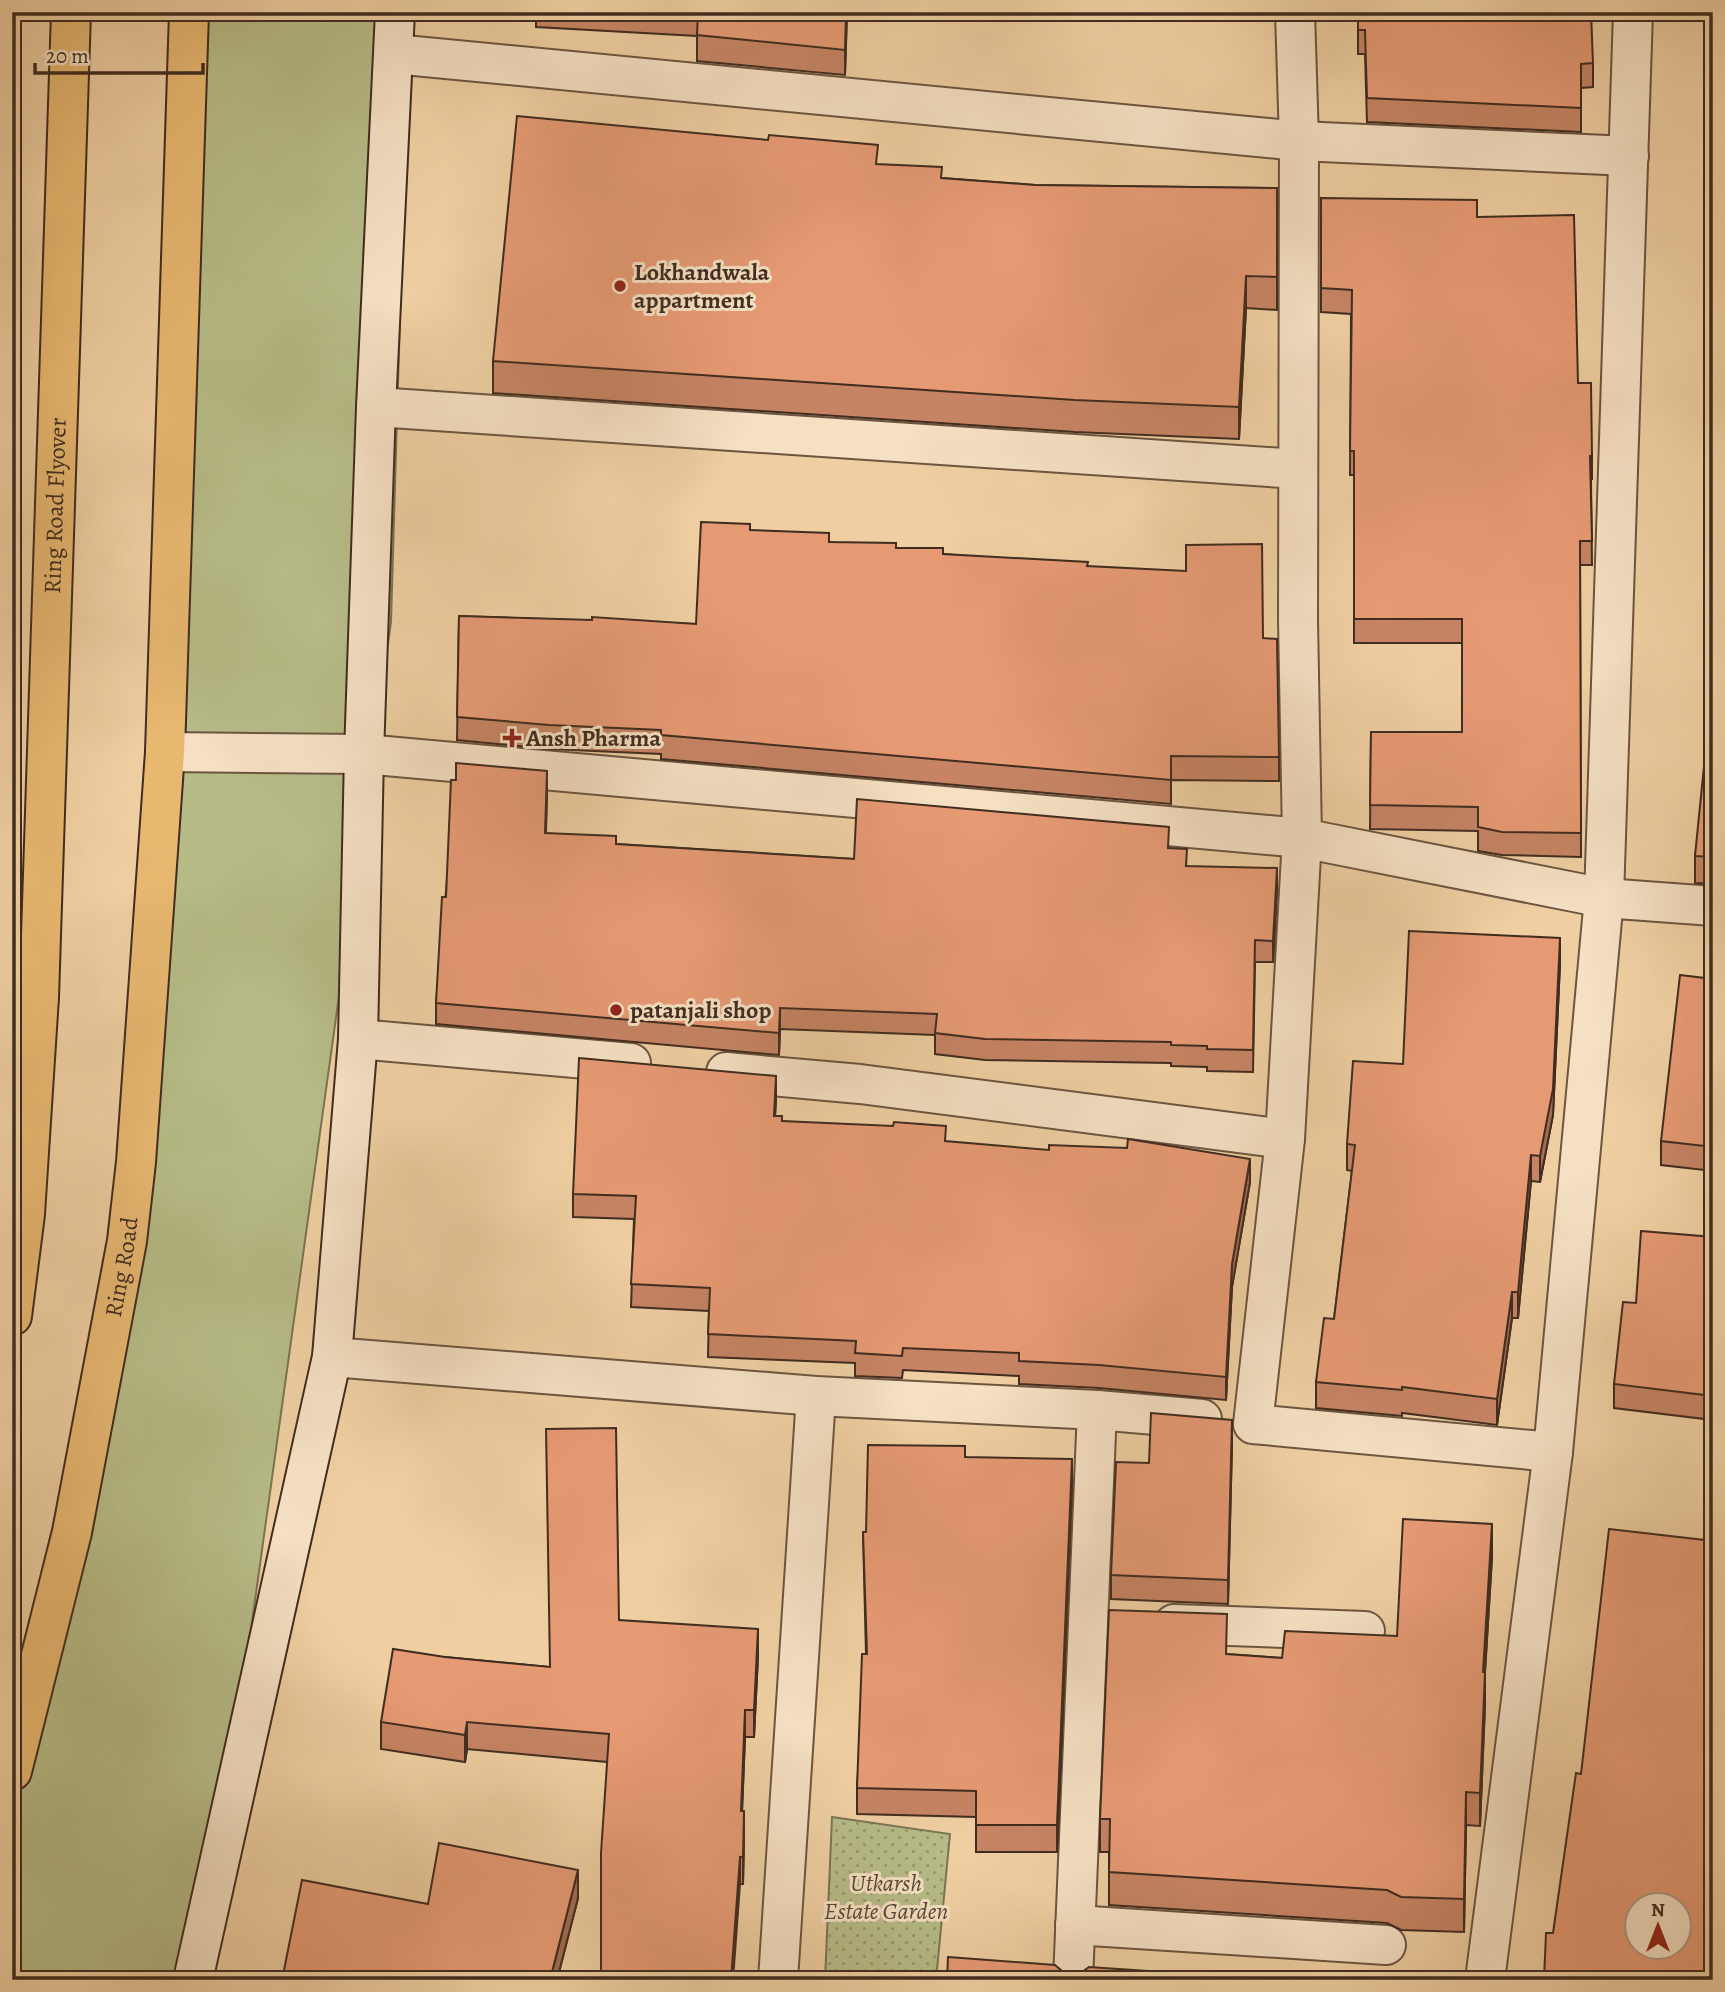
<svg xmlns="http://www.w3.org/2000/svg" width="1725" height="1992" viewBox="0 0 1725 1992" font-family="Alegreya,serif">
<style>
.green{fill:#b6bb87;stroke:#7b7454;stroke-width:2}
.garden{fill:url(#garden-dots);stroke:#7b7454;stroke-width:2}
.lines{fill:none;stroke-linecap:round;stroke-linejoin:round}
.street-casing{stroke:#6c5540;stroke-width:42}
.secondary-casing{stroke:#402c20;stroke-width:42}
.primary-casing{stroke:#402c20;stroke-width:42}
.street{stroke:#f5e0c3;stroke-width:38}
.secondary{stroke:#f5e0c3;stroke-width:38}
.primary{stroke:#e8b871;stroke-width:38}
.wall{fill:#c68464;stroke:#402c20;stroke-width:2}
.shaded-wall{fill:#a16c51;stroke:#402c20;stroke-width:2}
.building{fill:#e69a74;stroke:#402c20;stroke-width:2;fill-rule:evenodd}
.poi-dot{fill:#8f2418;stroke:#f5e0c3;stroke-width:2.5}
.labels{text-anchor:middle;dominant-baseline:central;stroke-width:6;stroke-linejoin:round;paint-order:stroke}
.poi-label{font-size:24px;font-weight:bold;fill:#402c20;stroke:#f5e0c3;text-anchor:start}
.street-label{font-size:24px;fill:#402c20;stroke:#f5e0c3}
.park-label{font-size:24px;font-style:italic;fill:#584935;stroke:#f5e0c3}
</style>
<defs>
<pattern id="garden-dots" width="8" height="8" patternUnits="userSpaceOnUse" patternTransform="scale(1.75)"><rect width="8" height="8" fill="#b6bb87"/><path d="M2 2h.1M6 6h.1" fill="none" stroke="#95986e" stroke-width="1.8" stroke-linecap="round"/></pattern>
</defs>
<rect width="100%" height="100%" fill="#efcfa2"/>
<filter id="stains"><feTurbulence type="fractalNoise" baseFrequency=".00286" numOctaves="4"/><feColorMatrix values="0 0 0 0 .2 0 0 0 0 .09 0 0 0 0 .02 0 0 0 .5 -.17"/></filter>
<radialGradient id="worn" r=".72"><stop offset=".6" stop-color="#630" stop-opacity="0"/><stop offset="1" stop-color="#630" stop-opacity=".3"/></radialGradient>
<path class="green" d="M 187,12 L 409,12 L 391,622 L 241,1701 L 186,1980 L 12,1980 L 12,1705 L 136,1162 Z"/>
<path class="garden" d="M 832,1817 L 950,1834 L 936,1980 L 825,1980 Z"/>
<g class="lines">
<g class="street-casing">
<g id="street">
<path d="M 394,54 L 1299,141 L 1629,156"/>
<path d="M 376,407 L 1298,469"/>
<path d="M 165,752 L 364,754 L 1302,838 L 1604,898 L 1633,12"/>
<path d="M 358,1039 L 631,1063"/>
<path d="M 726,1072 L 860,1084 L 1285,1139 L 1253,1424 L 1553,1452 L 1604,898 L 1713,906"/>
<path d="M 1285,1139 L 1302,838 L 1298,620 L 1299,141 L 1295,12"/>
<path d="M 332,1357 L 816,1396 L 1097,1410 L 1202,1419"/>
<path d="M 1174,1624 L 1365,1631"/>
<path d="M 1075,1925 L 1386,1945"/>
<path d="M 778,1980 L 816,1396"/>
<path d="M 1073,1980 L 1097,1410"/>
<path d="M 1485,1980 L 1553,1452"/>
</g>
</g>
<g class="secondary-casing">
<g id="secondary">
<path d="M 12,993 L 39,997"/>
<path d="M 193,1980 L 332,1357 L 358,1039 L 364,754 L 376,407 L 395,12"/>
</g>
</g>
<g class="primary-casing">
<g id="primary">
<path id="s1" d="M 12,1316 L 25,1214 L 39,997 L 71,12"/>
<path id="s2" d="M 12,1771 L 72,1532 L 127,1241 L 136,1162 L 165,752 L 189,12"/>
</g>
</g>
<use href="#street" class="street"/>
<use href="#secondary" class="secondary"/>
<use href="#primary" class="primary"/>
</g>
<g class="wall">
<path d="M 536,12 L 847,12 L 845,75 L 697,61 L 697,36 L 536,27 Z"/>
<path d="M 1358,12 L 1593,63 L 1593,87 L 1581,88 L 1581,132 L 1367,122 L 1365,54 L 1358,54 Z"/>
<path d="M 1713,105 L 1713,201 L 1711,201 L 1711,175 Z"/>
<path d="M 878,165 L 942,178 L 1035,185 L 1277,188 L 1277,310 L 1246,308 L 1239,439 L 1075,432 L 493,393 L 493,361 Z"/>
<path d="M 1321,198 L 1477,217 L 1578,383 L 1592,456 L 1592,479 L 1591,479 L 1592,565 L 1580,565 L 1581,857 L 1502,855 L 1478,851 L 1478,831 L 1370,829 L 1371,732 L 1462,732 L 1462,643 L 1354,643 L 1354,475 L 1350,475 L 1351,314 L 1321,312 Z"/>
<path d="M 1706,408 L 1713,408 L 1713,514 L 1707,514 Z"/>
<path d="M 750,530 L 829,542 L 896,548 L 943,554 L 1088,566 L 1263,638 L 1279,757 L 1279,781 L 1171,780 L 1171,804 L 661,759 L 661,754 L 549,749 L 457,740 L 459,616 L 696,624 Z"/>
<path d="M 1713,737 L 1713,884 L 1695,883 L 1695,856 Z"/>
<path d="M 456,780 L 547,792 L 546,833 L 616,844 L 854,859 L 1169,848 L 1187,866 L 1277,889 L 1273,962 L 1255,962 L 1253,1072 L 1207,1071 L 1207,1067 L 1171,1066 L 1171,1063 L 985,1060 L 935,1054 L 935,1035 L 780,1029 L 779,1055 L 436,1024 L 436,1003 Z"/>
<path d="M 1560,964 L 1553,1115 L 1540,1182 L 1531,1181 L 1518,1318 L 1512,1318 L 1497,1425 L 1402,1413 L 1402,1416 L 1316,1408 L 1316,1382 L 1334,1319 L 1352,1171 L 1347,1170 L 1347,1144 L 1403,1064 Z"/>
<path d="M 1713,979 L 1713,1171 L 1661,1165 L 1661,1141 Z"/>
<path d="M 776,1098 L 775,1116 L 782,1121 L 946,1142 L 1250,1182 L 1232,1287 L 1226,1400 L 1099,1388 L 1019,1384 L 1019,1376 L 903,1370 L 902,1378 L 855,1376 L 855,1363 L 708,1357 L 709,1311 L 631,1307 L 634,1219 L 573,1217 L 573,1194 Z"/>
<path d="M 1713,1237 L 1713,1420 L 1614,1408 L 1614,1384 L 1636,1303 Z"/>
<path d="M 1232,1444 L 1228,1604 L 1111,1599 L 1111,1575 L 1149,1463 Z"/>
<path d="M 965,1457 L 1072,1485 L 1057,1852 L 976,1852 L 976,1817 L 857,1814 L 857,1788 L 866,1654 L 863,1532 L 866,1532 Z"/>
<path d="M 1492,1557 L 1485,1672 L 1485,1705 L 1480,1826 L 1466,1825 L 1464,1932 L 1401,1930 L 1387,1923 L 1109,1905 L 1109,1852 L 1100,1852 L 1100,1819 L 1227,1654 L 1282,1658 L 1397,1636 Z"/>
<path d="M 619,1620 L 758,1656 L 754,1737 L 745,1737 L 742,1811 L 744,1839 L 743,1884 L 740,1884 L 607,1762 L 467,1749 L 465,1762 L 381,1749 L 381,1722 L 445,1657 L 549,1667 Z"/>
<path d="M 578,1898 L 557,1980 L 282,1980 L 428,1904 Z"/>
</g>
<g class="shaded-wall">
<path d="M 846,12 L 847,12 L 845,75 L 845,50 Z"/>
<path d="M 1246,276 L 1246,308 L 1239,439 L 1239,407 Z"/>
<path d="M 547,771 L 547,792 L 545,854 L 545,833 Z"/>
<path d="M 1277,868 L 1277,889 L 1273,962 L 1273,941 Z"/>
<path d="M 1560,938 L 1560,964 L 1553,1115 L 1540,1182 L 1540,1156 Z"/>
<path d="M 780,1008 L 780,1029 L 779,1055 L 779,1033 Z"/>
<path d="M 776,1076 L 776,1098 L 774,1138 L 774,1116 Z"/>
<path d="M 1531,1155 L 1531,1181 L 1518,1318 L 1518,1292 Z"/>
<path d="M 1250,1159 L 1250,1182 L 1232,1287 L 1226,1400 L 1226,1377 L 1232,1264 Z"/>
<path d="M 1512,1292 L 1512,1318 L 1497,1425 L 1497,1399 Z"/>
<path d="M 1232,1420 L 1232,1444 L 1228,1604 L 1228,1580 Z"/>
<path d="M 1072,1459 L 1072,1485 L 1057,1852 L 1057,1825 Z"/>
<path d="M 1492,1524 L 1492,1557 L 1483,1705 L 1483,1672 Z"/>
<path d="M 758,1629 L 758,1656 L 754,1737 L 754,1710 Z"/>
<path d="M 1485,1672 L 1485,1705 L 1480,1826 L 1480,1793 Z"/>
<path d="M 745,1710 L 745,1737 L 741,1838 L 741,1811 Z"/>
<path d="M 467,1722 L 467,1749 L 465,1762 L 465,1735 Z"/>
<path d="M 1466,1792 L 1466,1825 L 1464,1932 L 1464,1899 Z"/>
<path d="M 744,1811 L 744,1839 L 743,1884 L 743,1857 Z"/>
<path d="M 740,1857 L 740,1884 L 733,1980 L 731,1980 Z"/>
<path d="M 578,1870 L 578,1898 L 557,1980 L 550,1980 Z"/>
</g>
<g class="building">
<path d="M 698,12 L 846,12 L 845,50 L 697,35 Z"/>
<path d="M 1358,12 L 1591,12 L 1593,63 L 1581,64 L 1581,108 L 1367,98 L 1365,30 L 1358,30 Z"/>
<path d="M 1712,105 L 1713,175 L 1711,175 Z"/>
<path d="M 517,116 L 768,140 L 769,135 L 878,145 L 876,164 L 942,167 L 941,178 L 1035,185 L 1277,188 L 1277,277 L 1246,276 L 1239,407 L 1075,400 L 493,361 Z"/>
<path d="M 1321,198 L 1477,200 L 1477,217 L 1574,215 L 1578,383 L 1591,383 L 1592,456 L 1590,456 L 1592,541 L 1580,541 L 1581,833 L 1502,832 L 1478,827 L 1478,807 L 1370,805 L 1371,732 L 1462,732 L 1462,619 L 1354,619 L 1354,451 L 1350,451 L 1352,290 L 1321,288 Z"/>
<path d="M 1706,408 L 1713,408 L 1713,487 L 1707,487 Z"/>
<path d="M 701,522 L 750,524 L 750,530 L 829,533 L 829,542 L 896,543 L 896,548 L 943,548 L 943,554 L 1088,562 L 1087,566 L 1186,571 L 1186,545 L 1262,544 L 1263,638 L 1277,639 L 1279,757 L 1171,756 L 1171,780 L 661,735 L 661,730 L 549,725 L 457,717 L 459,616 L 592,620 L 592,617 L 696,624 Z"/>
<path d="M 1707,736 L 1713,737 L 1713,857 L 1695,856 Z"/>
<path d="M 456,763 L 547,771 L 545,833 L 616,836 L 616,844 L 854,859 L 857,799 L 1169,827 L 1168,848 L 1187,849 L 1186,866 L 1277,868 L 1273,941 L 1255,940 L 1253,1050 L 1207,1049 L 1207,1046 L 1171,1045 L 1171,1042 L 985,1039 L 935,1033 L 937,1014 L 780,1008 L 779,1033 L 436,1003 L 442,897 L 446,897 L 451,780 L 456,780 Z"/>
<path d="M 1409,931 L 1560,938 L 1553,1089 L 1540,1156 L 1531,1155 L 1518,1292 L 1512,1292 L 1497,1399 L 1402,1387 L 1402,1390 L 1316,1382 L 1324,1318 L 1334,1319 L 1355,1145 L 1347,1144 L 1353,1061 L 1403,1064 Z"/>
<path d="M 1680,975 L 1713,979 L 1713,1147 L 1661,1141 Z"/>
<path d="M 579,1058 L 776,1076 L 774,1116 L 782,1116 L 782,1121 L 893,1126 L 894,1122 L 946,1126 L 945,1141 L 1049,1150 L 1049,1145 L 1127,1148 L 1128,1139 L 1250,1159 L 1232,1264 L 1226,1377 L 1099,1365 L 1019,1361 L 1019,1353 L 903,1348 L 902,1356 L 855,1353 L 856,1341 L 708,1334 L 710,1288 L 631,1284 L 636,1196 L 573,1194 Z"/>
<path d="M 1641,1231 L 1713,1237 L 1713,1396 L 1614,1384 L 1623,1302 L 1636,1303 Z"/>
<path d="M 1151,1413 L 1232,1420 L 1228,1580 L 1111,1575 L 1116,1462 L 1149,1463 Z"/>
<path d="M 616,1428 L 619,1620 L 758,1629 L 754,1710 L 745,1710 L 741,1811 L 744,1811 L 743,1857 L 740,1857 L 731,1980 L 601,1980 L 601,1853 L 609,1734 L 467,1722 L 465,1735 L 381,1722 L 393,1649 L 445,1657 L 550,1667 L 546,1429 Z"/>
<path d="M 868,1445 L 965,1446 L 965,1457 L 1072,1459 L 1057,1825 L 976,1825 L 976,1791 L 857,1788 L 862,1654 L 867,1654 L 863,1532 L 866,1532 Z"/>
<path d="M 1403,1519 L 1492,1524 L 1483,1672 L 1485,1672 L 1480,1793 L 1466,1792 L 1464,1899 L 1401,1897 L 1387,1890 L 1109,1872 L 1110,1819 L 1100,1819 L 1109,1610 L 1227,1614 L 1226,1654 L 1282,1658 L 1285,1631 L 1397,1636 Z"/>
<path d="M 1609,1529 L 1713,1541 L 1713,1980 L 1544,1980 L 1546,1933 L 1553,1933 L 1576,1773 L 1581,1774 ZM 1637,1905 L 1679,1905 L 1679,1947 L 1637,1947 Z"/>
<path d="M 439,1843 L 578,1870 L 550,1980 L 432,1980 L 398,1973 L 396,1980 L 282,1980 L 302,1880 L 428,1904 Z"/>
<path d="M 948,1957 L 1055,1965 L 1062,1971 L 1071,1974 L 1082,1972 L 1089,1967 L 1237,1977 L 1237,1980 L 947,1980 Z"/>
</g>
<g class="poi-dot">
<circle cx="620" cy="286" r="7"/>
<path d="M508.5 727.5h7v7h7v7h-7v7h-7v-7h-7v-7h7z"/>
<circle cx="616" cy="1010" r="7"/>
</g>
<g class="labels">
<g class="poi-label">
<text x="634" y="272">Lokhandwala<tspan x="634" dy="28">appartment</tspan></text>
<text x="526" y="738">Ansh Pharma</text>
<text x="630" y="1010">patanjali shop</text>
</g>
<g class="street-label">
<text stroke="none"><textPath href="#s1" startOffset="812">Ring Road Flyover</textPath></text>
<text stroke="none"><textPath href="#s2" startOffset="516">Ring Road</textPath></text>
</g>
<g class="park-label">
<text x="886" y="1883">Utkarsh<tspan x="886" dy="28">Estate Garden</tspan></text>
</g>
</g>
<rect width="1725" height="1992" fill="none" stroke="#efcfa2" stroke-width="42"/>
<rect x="14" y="14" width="1697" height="1964" fill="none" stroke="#402c20" stroke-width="3.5"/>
<rect x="21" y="21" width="1683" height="1950" fill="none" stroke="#402c20" stroke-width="2"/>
<g transform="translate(1658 1926)"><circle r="33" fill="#f5e0c3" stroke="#ad9882" stroke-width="2"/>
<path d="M0-5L12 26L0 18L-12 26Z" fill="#8f2418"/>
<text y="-10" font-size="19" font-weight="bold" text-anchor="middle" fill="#402c20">N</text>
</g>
<path d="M35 63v10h168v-10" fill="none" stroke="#402c20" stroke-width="3.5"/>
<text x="46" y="63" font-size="21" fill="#402c20" stroke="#f5e0c3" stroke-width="5" paint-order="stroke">20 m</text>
<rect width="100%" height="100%" filter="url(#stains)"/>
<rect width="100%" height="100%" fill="url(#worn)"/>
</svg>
